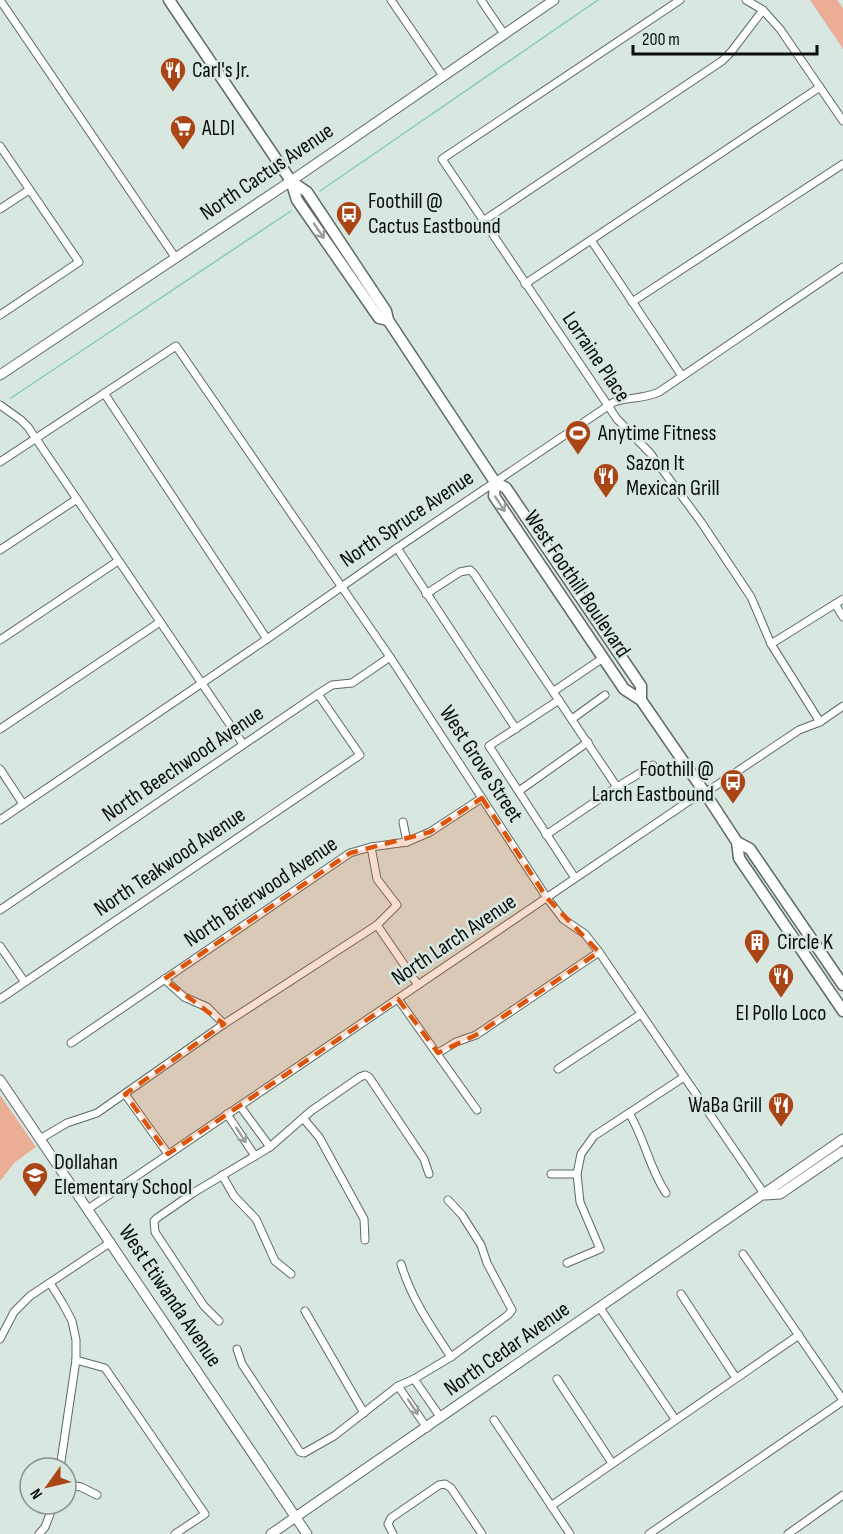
<svg xmlns="http://www.w3.org/2000/svg" width="843" height="1534" viewBox="0 0 843 1534" font-family="'Sofia Sans Condensed',sans-serif">
<style>
.green{fill:#ebad95}
.lines{fill:none;stroke-linecap:round;stroke-linejoin:round}
.stream{stroke:#84cdb3;stroke-width:1.5}
.street-casing{stroke:#5e6a65;stroke-width:9}
.secondary-casing{stroke:#5e6a65;stroke-width:11}
.primary-casing{stroke:#5e6a65;stroke-width:13}
.street{stroke:#fff;stroke-width:7}
.secondary{stroke:#fff;stroke-width:9}
.primary{stroke:#fff;stroke-width:10}
.oneway{stroke:#9d9f9e}
.marked{fill:#dd550c;fill-opacity:0.2;stroke:#dd550c;stroke-width:4.5;stroke-dasharray:12 8;stroke-linejoin:round}
.labels{text-anchor:middle;dominant-baseline:central;stroke-width:5;stroke-linejoin:round;paint-order:stroke}
.poi-label{font-size:22px;fill:#0a0f0d;stroke:#d9e7e1;text-anchor:start}
.street-label{font-size:22px;fill:#0a0f0d;stroke:#d9e7e1}
</style>
<rect width="100%" height="100%" fill="#d9e7e1"/>
<g class="green">
<path d="M 810,0 L 837,0 L 843,8 L 843,49 Z"/>
<path d="M 0,1095 L 36,1147 L 15,1162 L 0,1181 Z"/>
</g>
<g class="lines">
<g class="stream">
<path d="M 320,191 L 598,0"/>
<path d="M 11,398 L 291,211"/>
</g>
<g class="street-casing">
<g id="street">
<path d="M 0,0 L 175,257"/>
<path d="M 391,0 L 443,76"/>
<path d="M 481,0 L 504,34"/>
<path d="M 680,0 L 442,159 L 617,419 L 650,453 L 701,522 L 751,597 L 771,644 L 820,722"/>
<path d="M 746,0 L 763,10 L 780,29 L 843,121"/>
<path d="M 0,146 L 79,262 L 0,315"/>
<path d="M 0,209 L 29,190"/>
<path d="M 483,221 L 722,61 L 731,52 L 763,10"/>
<path d="M 591,240 L 682,376"/>
<path d="M 525,284 L 820,87"/>
<path d="M 632,302 L 843,164"/>
<path d="M 104,393 L 267,639"/>
<path d="M 0,405 L 21,420 L 28,427 L 243,744"/>
<path d="M 0,462 L 176,346 L 390,657 L 547,898 L 563,919 L 585,934 L 599,952 L 765,1195"/>
<path d="M 397,548 L 516,729"/>
<path d="M 0,550 L 77,499"/>
<path d="M 426,594 L 460,572 L 470,570 L 474,574 L 617,787"/>
<path d="M 835,604 L 843,617"/>
<path d="M 0,640 L 118,561"/>
<path d="M 771,644 L 843,599"/>
<path d="M 554,691 L 603,658"/>
<path d="M 559,700 L 489,746 L 575,878"/>
<path d="M 572,719 L 605,695"/>
<path d="M 0,729 L 160,622"/>
<path d="M 0,769 L 23,804"/>
<path d="M 519,791 L 588,742"/>
<path d="M 0,820 L 267,639 L 397,548 L 614,402 C 629,397 644,399 659,392 L 843,267"/>
<path d="M 403,822 L 407,842"/>
<path d="M 546,835 L 617,787 L 653,765"/>
<path d="M 0,910 L 318,694 L 332,685 L 352,683 L 390,657"/>
<path d="M 377,925 L 418,985"/>
<path d="M 0,946 L 24,981"/>
<path d="M 164,979 L 184,997 L 207,1007 L 224,1024"/>
<path d="M 0,999 L 360,755 L 318,694"/>
<path d="M 398,999 L 477,1110"/>
<path d="M 71,1043 L 350,853 L 371,847 L 407,842 L 430,832 L 482,798"/>
<path d="M 438,1053 L 456,1042 L 476,1035 L 599,952"/>
<path d="M 558,1069 L 641,1014"/>
<path d="M 125,1094 L 168,1154"/>
<path d="M 240,1106 L 270,1147"/>
<path d="M 629,1113 C 645,1139 649,1168 666,1193"/>
<path d="M 227,1114 L 255,1156"/>
<path d="M 303,1118 L 319,1137 L 364,1219 L 365,1240"/>
<path d="M 40,1139 L 67,1123 L 97,1113 L 224,1024 L 377,925 L 397,905 L 377,879 L 371,847"/>
<path d="M 551,1174 L 577,1174"/>
<path d="M 222,1175 L 234,1196 L 256,1219 L 275,1261 L 291,1274"/>
<path d="M 88,1209 L 689,801 L 705,793 L 799,730 L 820,722 L 843,706"/>
<path d="M 743,1254 L 843,1400"/>
<path d="M 567,1263 L 600,1249 L 580,1202 L 577,1174 L 581,1154 L 594,1136 L 684,1077"/>
<path d="M 401,1264 C 411,1298 431,1327 451,1357"/>
<path d="M 50,1283 L 63,1304 L 72,1321 L 76,1340 L 76,1360 L 60,1468"/>
<path d="M 681,1294 L 736,1378"/>
<path d="M 600,1308 L 675,1419"/>
<path d="M 305,1311 L 364,1413"/>
<path d="M 219,1321 L 204,1306 L 155,1232 L 154,1221 L 157,1218 L 193,1193 L 270,1147 L 311,1111 L 360,1077 L 365,1075 L 369,1077 L 424,1159 L 429,1174"/>
<path d="M 0,1339 L 14,1312 L 30,1296 L 111,1242"/>
<path d="M 237,1349 L 242,1364 L 300,1452 L 304,1453 L 334,1436 L 398,1386 L 414,1379 L 451,1357 L 508,1315 L 512,1310 L 487,1263 L 481,1245 L 462,1215 L 448,1200"/>
<path d="M 76,1360 L 105,1368 L 205,1514 L 175,1534"/>
<path d="M 414,1379 L 441,1418"/>
<path d="M 557,1379 L 612,1463"/>
<path d="M 398,1386 L 427,1428"/>
<path d="M 494,1420 L 570,1534"/>
<path d="M 66,1484 L 81,1487 L 97,1495"/>
<path d="M 551,1506 L 799,1335"/>
<path d="M 39,1534 L 45,1527 L 54,1504"/>
<path d="M 393,1534 L 388,1524 L 391,1518 L 439,1485 L 445,1484 L 451,1488 L 482,1534"/>
<path d="M 649,1534 L 843,1401"/>
<path d="M 788,1534 L 843,1495"/>
</g>
</g>
<g class="secondary-casing">
<g id="secondary">
<path d="M 0,375 L 291,181 L 554,0"/>
<path d="M 0,1080 L 307,1534"/>
<path d="M 765,1195 L 780,1194 L 843,1151"/>
<path d="M 271,1534 L 843,1139"/>
</g>
</g>
<g class="primary-casing">
<g id="primary">
<path d="M 169,0 L 291,181 L 297,200 L 379,318 L 388,320"/>
<path d="M 291,181 L 307,192 L 386,311 L 388,320 L 495,482 L 506,488 L 641,686 L 641,700"/>
<path d="M 495,482 L 494,496 L 624,689 L 641,700 L 705,793 L 737,842 L 739,858 L 843,1011"/>
<path d="M 737,842 L 750,849 L 843,985"/>
</g>
</g>
<use href="#street" class="street"/>
<use href="#secondary" class="secondary"/>
<use href="#primary" class="primary"/>
</g>
<defs><path id="oneway-shaft" d="M-6 0H5M1.5-3L5.5 0L1.5 3" fill="none" stroke-width="1.6" stroke-linecap="round" stroke-linejoin="round" transform="scale(1.5)"/></defs>
<g class="oneway">
<use href="#oneway-shaft" transform="translate(319 231) rotate(56)"/>
<use href="#oneway-shaft" transform="translate(500 504) rotate(57)"/>
<use href="#oneway-shaft" transform="translate(241 1135) rotate(57)"/>
<use href="#oneway-shaft" transform="translate(413 1407) rotate(56)"/>
</g>
<path class="marked" d="M 482,798 L 547,898 L 599,952 L 476,1035 L 438,1053 L 398,999 L 168,1154 L 125,1094 L 224,1024 L 164,979 L 350,853 L 430,832 Z"/>
<defs>
<g id="restaurant-pin" transform="scale(1.35)"><path d="M0 17L-7.5 6A9.5 9.5 0 1 1 7.5 6Z" fill="#aa4515" stroke="#d9e7e1"/><path d="M-5-6h1v4h1v-4h1v4h1v-4h1v5L-1.5 .5V6h-2V.5L-5-1ZM5-6V6H3V1.5H1.5Q1.5-4 5-6Z" fill="#fff"/></g>
<g id="supermarket-pin" transform="scale(1.35)"><path d="M0 17L-7.5 6A9.5 9.5 0 1 1 7.5 6Z" fill="#aa4515" stroke="#d9e7e1"/><path d="M-6-5.5h2.5l.6 2H6L4.5 2H-2.5L-4.4-4H-6ZM-1.5 3.2a1.3 1.3 0 1 0 .1 0ZM3 3.2a1.3 1.3 0 1 0 .1 0Z" fill="#fff"/></g>
<g id="bus-pin" transform="scale(1.35)"><path d="M0 17L-7.5 6A9.5 9.5 0 1 1 7.5 6Z" fill="#aa4515" stroke="#d9e7e1"/><path d="M-5-6H5V4H4V6H2V4H-2V6H-4V4H-5ZM-3.5-4V0h7V-4ZM-3.5 1.2v1.5H-2V1.2ZM2 1.2v1.5H3.5V1.2Z" fill="#fff"/></g>
<g id="stadium-pin" transform="scale(1.35)"><path d="M0 17L-7.5 6A9.5 9.5 0 1 1 7.5 6Z" fill="#aa4515" stroke="#d9e7e1"/><path d="M0-5a6.5 5 0 1 0 0 10a6.5 5 0 1 0 0-10ZM-3.5-1.8h7v3.6h-7Z" fill="#fff"/></g>
<g id="building-pin" transform="scale(1.35)"><path d="M0 17L-7.5 6A9.5 9.5 0 1 1 7.5 6Z" fill="#aa4515" stroke="#d9e7e1"/><path d="M-4-6H4V6H1V3H-1V6H-4ZM-2.5-4.3h1.7v1.8h-1.7ZM.8-4.3h1.7v1.8H.8ZM-2.5-1h1.7V.8h-1.7ZM.8-1h1.7V.8H.8Z" fill="#fff"/></g>
<g id="school-pin" transform="scale(1.35)"><path d="M0 17L-7.5 6A9.5 9.5 0 1 1 7.5 6Z" fill="#aa4515" stroke="#d9e7e1"/><path d="M0-5L7-2L0 1L-7-2ZM-4 1L0 2.5L4 1V4Q0 6-4 4Z" fill="#fff"/></g>
</defs>
<g fill-rule="evenodd">
<use href="#restaurant-pin" x="173" y="70"/>
<use href="#supermarket-pin" x="183" y="128"/>
<use href="#bus-pin" x="349" y="214"/>
<use href="#stadium-pin" x="578" y="433"/>
<use href="#restaurant-pin" x="606" y="476"/>
<use href="#bus-pin" x="733" y="782"/>
<use href="#building-pin" x="757" y="942"/>
<use href="#restaurant-pin" x="781" y="976"/>
<use href="#restaurant-pin" x="781" y="1105"/>
<use href="#school-pin" x="35" y="1175"/>
</g>
<g class="labels">
<g class="poi-label">
<text x="192" y="70">Carl's Jr.</text>
<text x="202" y="128">ALDI</text>
<text x="368" y="201">Foothill @<tspan x="368" dy="25">Cactus Eastbound</tspan></text>
<text x="598" y="433">Anytime Fitness</text>
<text x="626" y="463">Sazon It<tspan x="626" dy="25">Mexican Grill</tspan></text>
<text x="714" y="769" text-anchor="end">Foothill @<tspan x="714" dy="25">Larch Eastbound</tspan></text>
<text x="777" y="942">Circle K</text>
<text x="781" y="1013" text-anchor="middle">El Pollo Loco</text>
<text x="762" y="1105" text-anchor="end">WaBa Grill</text>
<text x="54" y="1162">Dollahan<tspan x="54" dy="25">Elementary School</tspan></text>
</g>
<g class="street-label">
<text transform="translate(267 172) rotate(-34)">North Cactus Avenue</text>
<text transform="translate(596 357) rotate(56)">Lorraine Place</text>
<text transform="translate(407 519) rotate(-34)">North Spruce Avenue</text>
<text transform="translate(577 584) rotate(56)">West Foothill Boulevard</text>
<text transform="translate(183 764) rotate(-34)">North Beechwood Avenue</text>
<text transform="translate(481 764) rotate(57)">West Grove Street</text>
<text transform="translate(170 862) rotate(-34)">North Teakwood Avenue</text>
<text transform="translate(261 892) rotate(-34)">North Brierwood Avenue</text>
<text transform="translate(454 940) rotate(-34)">North Larch Avenue</text>
<text transform="translate(170 1296) rotate(56)">West Etiwanda Avenue</text>
<text transform="translate(507 1349) rotate(-35)">North Cedar Avenue</text>
</g>
</g>
<g transform="translate(48 1486) rotate(236)"><circle r="28" fill="#d9e7e1" stroke="#86918c" stroke-width="1.5"/>
<path d="M0-4.5L10 22L0 15L-10 22Z" fill="#aa4515"/>
<text y="-9" font-size="16" font-weight="bold" text-anchor="middle" fill="#0a0f0d">N</text>
</g>
<path d="M633 45v9h184v-9" fill="none" stroke="#0a0f0d" stroke-width="3"/>
<text x="642" y="45" font-size="18" fill="#0a0f0d" stroke="#d9e7e1" stroke-width="4.5" paint-order="stroke">200 m</text>
</svg>
